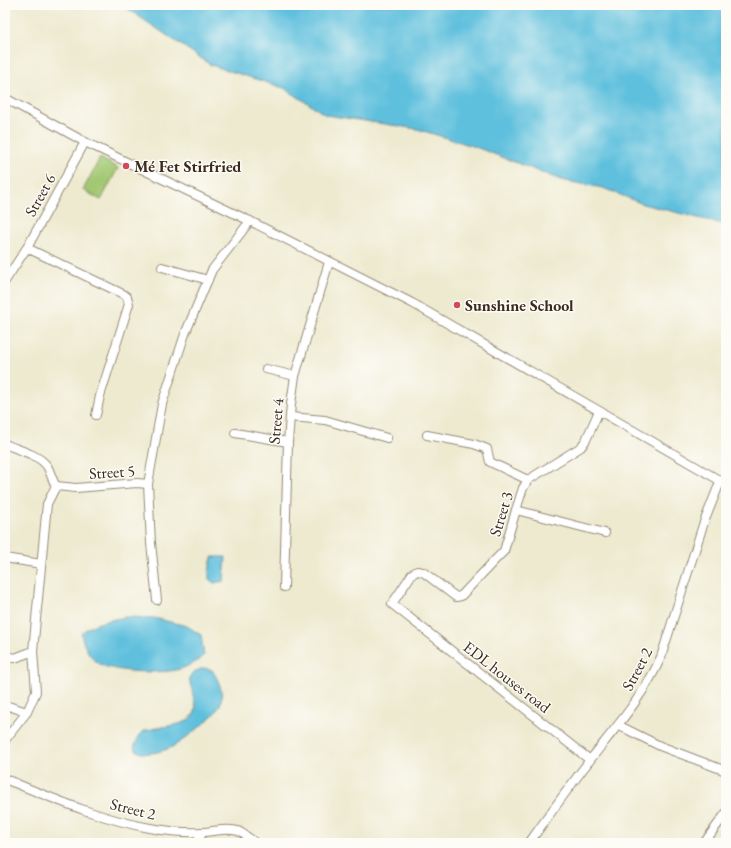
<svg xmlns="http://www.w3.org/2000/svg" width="731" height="848" viewBox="0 0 731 848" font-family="'EB Garamond',serif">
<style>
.green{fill:#a2c872;stroke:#6e7948}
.water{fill:#5fc0dd;stroke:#4d757e}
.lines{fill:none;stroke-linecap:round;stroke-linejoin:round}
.minor-casing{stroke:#948a77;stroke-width:10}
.minor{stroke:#fff;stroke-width:8}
.poi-dot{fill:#d1495b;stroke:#fdfcf7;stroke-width:1.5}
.labels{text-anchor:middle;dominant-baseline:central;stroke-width:3;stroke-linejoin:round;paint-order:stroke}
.poi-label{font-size:16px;font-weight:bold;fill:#3b2a1e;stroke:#fdfcf7;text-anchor:start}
.street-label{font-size:16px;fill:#3b2a1e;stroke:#fdfcf7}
</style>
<rect width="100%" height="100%" fill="#fdfcf7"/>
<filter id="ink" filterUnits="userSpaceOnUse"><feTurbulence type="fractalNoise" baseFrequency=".025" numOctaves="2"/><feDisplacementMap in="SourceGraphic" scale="8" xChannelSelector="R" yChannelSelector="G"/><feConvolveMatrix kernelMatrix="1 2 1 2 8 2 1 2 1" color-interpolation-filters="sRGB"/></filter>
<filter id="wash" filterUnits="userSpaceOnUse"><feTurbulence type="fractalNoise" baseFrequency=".012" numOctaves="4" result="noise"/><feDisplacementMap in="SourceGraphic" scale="16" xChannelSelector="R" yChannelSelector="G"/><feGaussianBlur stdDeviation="0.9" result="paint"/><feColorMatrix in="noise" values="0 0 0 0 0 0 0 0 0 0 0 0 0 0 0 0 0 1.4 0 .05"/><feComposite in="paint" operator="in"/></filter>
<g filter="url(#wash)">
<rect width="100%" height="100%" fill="#eeead0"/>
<path class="green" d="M 100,158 L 118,168 L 101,200 L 83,190 Z"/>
<g class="water">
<path d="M 122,5 L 726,5 L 726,225 L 643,204 L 603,188 L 561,180 L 473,146 L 417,129 L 326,115 L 284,88 L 211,65 Z"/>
<path d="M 212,557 L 226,557 L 224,581 L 214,583 L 209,579 L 209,571 Z"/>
<path d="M 126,617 L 154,618 L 187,626 L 201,635 L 204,656 C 197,662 189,666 180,669 C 163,674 110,673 97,662 C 88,655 83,644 81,633 C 94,622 110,620 126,617 Z"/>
<path d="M 204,668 L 212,670 C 218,679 225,694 220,705 C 215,717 185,739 174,746 C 167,750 150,755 142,753 C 139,753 136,750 134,748 C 136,743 138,736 143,732 C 145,730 149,730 152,729 C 166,725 193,727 196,708 L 189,678 L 193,672 Z"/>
</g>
</g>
<g filter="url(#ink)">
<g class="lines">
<g class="minor-casing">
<g id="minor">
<path d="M 5,98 L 85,142 L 250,221 L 412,303 L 726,484"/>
<path d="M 27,248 L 123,294 L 127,297 L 129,304 L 100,396 L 96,415"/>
<path d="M 162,267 L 208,280"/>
<path d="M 5,281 L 28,246 L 85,142"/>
<path d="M 266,369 L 295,376"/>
<path d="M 290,417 L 325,420 L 387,438"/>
<path d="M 235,433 L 288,442"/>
<path d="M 427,435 L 474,444 L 487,449 L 490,462 L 528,480"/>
<path d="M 5,444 C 18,450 38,454 47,466 C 51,473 52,480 56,486"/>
<path d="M 148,484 L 151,543 L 157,600"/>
<path d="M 516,510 L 605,533"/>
<path d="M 5,558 L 41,564"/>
<path d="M 284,587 L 288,442 L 291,404 L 295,376 L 329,262"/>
<path d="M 5,656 L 15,658 L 33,651"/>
<path d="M 5,705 L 27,712"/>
<path d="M 618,725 L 660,746 L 726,771"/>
<path d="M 5,740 L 27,712 L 36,692 L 33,651 L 47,504 L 56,486 L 76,488 L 137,483 L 148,484 L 162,404 L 185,334 L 212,270 L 250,221"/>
<path d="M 590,760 L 392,604 L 412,574 L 417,571 L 423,572 L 456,597 L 461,596 L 495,560 L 504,551 L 516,510 L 523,488 L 528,480 L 581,447 L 586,440 L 599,411"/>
<path d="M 5,779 C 52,798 100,819 150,828 C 167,831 185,833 202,832 C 214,832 226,827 238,831 C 244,834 250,839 256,843"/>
<path d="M 196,843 L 203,832"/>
<path d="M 529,843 C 549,815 569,787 590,760 C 616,727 644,696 661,657 L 703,525 L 720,482"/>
<path d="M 704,843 L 726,813"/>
</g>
</g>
<use href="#minor" class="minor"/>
</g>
</g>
<g class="poi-dot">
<circle cx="126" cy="166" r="4"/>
<circle cx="457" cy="305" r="4"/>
</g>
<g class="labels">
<g class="poi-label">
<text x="134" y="166">Mé Fet Stirfried</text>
<text x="465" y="305">Sunshine School</text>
</g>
<g class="street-label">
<text transform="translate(40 195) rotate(-61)">Street 6</text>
<text transform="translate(276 421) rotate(-85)">Street 4</text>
<text transform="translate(112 472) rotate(-4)">Street 5</text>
<text transform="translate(501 514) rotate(-73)">Street 3</text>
<text transform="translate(637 669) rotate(-62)">Street 2</text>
<text transform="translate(507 677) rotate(38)">EDL houses road</text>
<text transform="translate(133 809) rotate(14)">Street 2</text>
</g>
</g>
<rect width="731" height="848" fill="none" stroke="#fdfcf7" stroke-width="20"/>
</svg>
